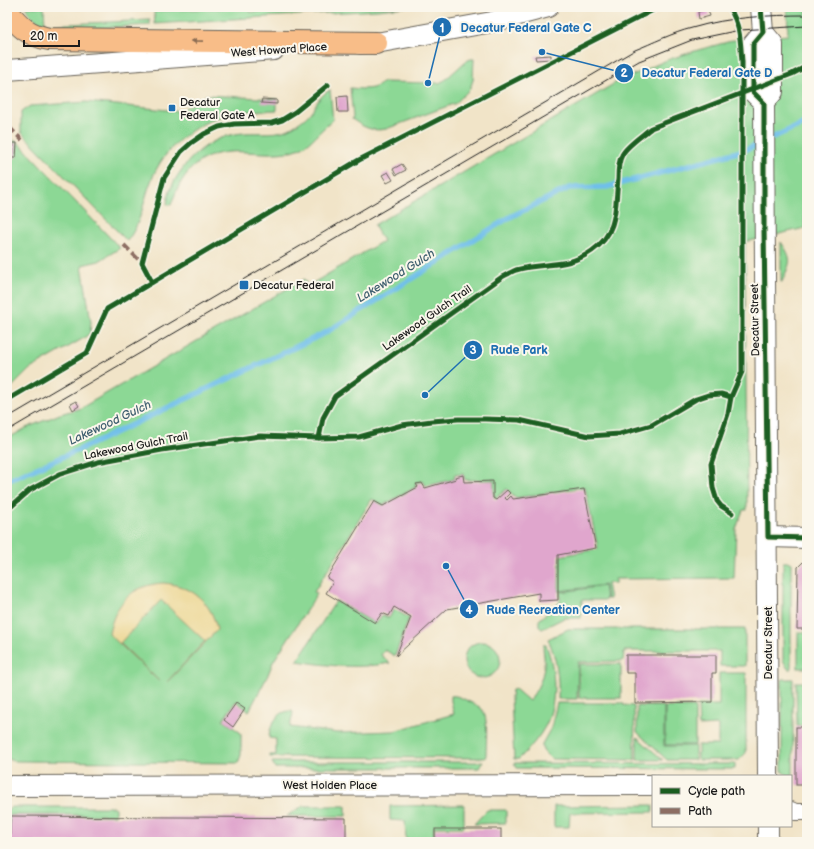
<svg xmlns="http://www.w3.org/2000/svg" width="814" height="849" viewBox="0 0 814 849" font-family="'Balsamiq Sans',sans-serif">
<style>
.green{fill:#8cd895;stroke:#547a58}
.sand{fill:#eeda9e;stroke:#857b5d}
.lines{fill:none;stroke-linecap:round;stroke-linejoin:round}
.stream{stroke:#6fbfea;stroke-width:5.5}
.building{fill:#e0a6cd}
.minor-casing{stroke:#676258;stroke-width:18}
.tertiary-casing{stroke:#676258;stroke-width:22}
.primary-casing{stroke:#676258;stroke-width:24}
.minor{stroke:#fff;stroke-width:16}
.tertiary{stroke:#fff;stroke-width:20}
.primary{stroke:#f8bd88;stroke-width:22}
.tram{stroke:#1c1c1c;stroke-width:1}
.quiet{stroke:#8d6e63;stroke-width:4;stroke-dasharray:8 4;stroke-linecap:butt}
.cycleway-casing{stroke:#fbf7ec;stroke-width:8}
.cycleway{stroke:#1b5e20;stroke-width:5}
.oneway{fill:#8a6c52}
.poi-dot{fill:#1f6fb2;stroke:#fbf7ec;stroke-width:1.5}
.labels{text-anchor:middle;dominant-baseline:central;stroke-width:4;stroke-linejoin:round;paint-order:stroke}
.street-label{font-size:11px;fill:#1c1c1c;stroke:#fbf7ec}
.poi-label{font-size:11px;fill:#1c1c1c;stroke:#fbf7ec;text-anchor:start}
.water-label{font-size:12px;font-style:italic;fill:#3d5d6e;stroke:#fbf7ec}
.leader{fill:none;stroke:#1f6fb2;stroke-width:1.5}
.callout-dot{fill:#1f6fb2;stroke:#fbf7ec;stroke-width:1.5}
.mark-label{font-size:12px;text-anchor:middle;font-weight:bold;fill:#fff}
.callout-label{font-size:12px;text-anchor:middle;font-weight:bold;fill:#1f6fb2;stroke:#fbf7ec;stroke-width:4;stroke-linejoin:round;paint-order:stroke}
</style>
<rect width="100%" height="100%" fill="#fbf7ec"/>
<filter id="ink" filterUnits="userSpaceOnUse"><feTurbulence type="fractalNoise" baseFrequency=".025" numOctaves="2"/><feDisplacementMap in="SourceGraphic" scale="8" xChannelSelector="R" yChannelSelector="G"/><feConvolveMatrix kernelMatrix="1 2 1 2 8 2 1 2 1" color-interpolation-filters="sRGB"/></filter>
<filter id="wash" filterUnits="userSpaceOnUse"><feTurbulence type="fractalNoise" baseFrequency=".012" numOctaves="4" result="noise"/><feDisplacementMap in="SourceGraphic" scale="16" xChannelSelector="R" yChannelSelector="G"/><feGaussianBlur stdDeviation="0.9" result="paint"/><feColorMatrix in="noise" values="0 0 0 0 0 0 0 0 0 0 0 0 0 0 0 0 0 1.4 0 .05"/><feComposite in="paint" operator="in"/></filter>
<g filter="url(#wash)">
<rect width="100%" height="100%" fill="#f1e4c8"/>
<g class="green">
<path d="M 26,7 L 44,7 L 45,26 L 31,16 Z"/>
<path d="M 248,7 L 250,7 L 250,12 L 351,7 L 405,7 L 377,10 L 155,24 L 154,11 Z"/>
<path d="M 787,7 L 807,7 L 807,190 L 804,192 L 805,228 L 745,242 L 747,510 L 743,510 L 736,529 L 734,578 L 615,579 L 616,583 L 607,583 L 610,599 L 607,599 L 605,585 L 559,591 L 560,556 L 598,549 L 585,487 L 515,498 L 507,489 L 496,498 L 494,497 L 494,480 L 465,480 L 463,474 L 454,475 L 455,479 L 426,486 L 423,481 L 415,483 L 416,487 L 383,505 L 372,499 L 314,592 L 317,594 L 273,662 L 267,677 L 249,711 L 236,701 L 223,720 L 241,733 L 241,755 L 238,763 L 15,761 L 7,759 L 7,439 L 26,428 L 60,414 L 81,408 L 304,279 L 308,286 L 383,241 L 374,225 L 617,82 L 667,60 L 698,50 L 735,40 L 788,35 Z"/>
<path d="M 150,20 L 150,25 L 64,30 L 55,30 L 46,25 Z"/>
<path d="M 471,59 L 474,59 L 473,80 L 470,89 L 456,103 L 386,129 C 372,132 363,127 352,119 L 353,117 L 350,88 C 361,89 375,91 383,82 L 439,83 L 445,80 L 466,61 Z"/>
<path d="M 330,90 L 333,120 C 330,123 327,125 324,128 C 315,136 310,144 298,149 C 282,155 263,153 246,152 C 204,149 184,167 171,205 L 167,204 C 168,198 169,192 172,186 C 185,158 213,134 245,133 C 259,132 278,135 291,128 C 297,124 305,119 310,113 C 317,104 318,97 330,90 Z"/>
<path d="M 206,95 L 277,99 L 277,110 C 258,111 238,110 220,117 C 191,126 163,150 152,179 C 143,200 142,223 127,241 L 21,132 L 21,112 L 30,106 L 87,102 L 177,111 L 183,109 Z"/>
<path d="M 12,141 L 17,141 L 120,248 L 99,261 L 82,265 L 91,322 L 90,333 L 84,338 L 30,369 L 7,392 L 7,189 Z"/>
<path d="M 781,242 C 794,261 790,262 782,282 L 781,282 Z"/>
<path d="M 783,562 L 791,562 L 791,669 L 788,669 L 783,660 Z"/>
<path d="M 604,586 L 606,600 L 582,600 L 581,618 L 564,618 L 542,629 C 538,627 539,624 539,620 L 560,602 L 560,592 Z"/>
<path d="M 336,601 L 376,624 L 382,615 L 389,618 L 394,609 L 409,618 L 395,656 L 385,650 L 381,655 L 390,663 C 359,669 328,666 297,661 Z"/>
<path d="M 568,629 L 745,629 L 745,666 L 720,666 L 720,651 L 624,651 L 623,661 L 578,662 L 577,699 L 558,699 C 559,678 557,659 548,639 Z"/>
<rect x="798" y="632" width="9" height="36"/>
<circle cx="482" cy="660" r="18"/>
<path d="M 543,645 L 546,645 C 556,669 557,702 546,725 C 539,738 529,749 519,759 L 514,759 L 511,697 L 512,690 L 515,689 L 529,701 C 537,690 543,679 544,665 C 545,658 543,652 543,645 Z"/>
<rect x="579" y="664" width="42" height="34"/>
<path d="M 719,673 L 746,673 L 746,753 L 739,760 L 698,760 L 698,745 L 718,745 L 718,725 L 699,726 L 698,705 L 719,705 Z"/>
<path d="M 782,679 L 793,679 L 793,775 L 788,775 L 782,772 Z"/>
<path d="M 796,682 L 807,682 L 807,726 L 797,726 Z"/>
<path d="M 451,696 C 457,695 461,698 466,700 C 471,703 478,705 482,709 C 489,718 486,744 486,755 L 485,758 L 270,757 L 270,755 L 276,755 L 276,739 L 269,738 C 269,726 278,710 292,711 L 293,713 L 290,727 L 338,733 L 394,731 L 454,714 L 451,701 Z"/>
<path d="M 557,703 L 623,703 L 623,705 L 634,706 L 635,760 L 551,759 L 544,752 L 542,748 L 542,744 L 551,728 Z"/>
<path d="M 637,706 L 664,706 L 664,746 L 695,746 L 695,760 L 667,760 L 637,732 Z"/>
<rect x="665" y="707" width="30" height="38"/>
<path d="M 637,737 L 663,760 L 637,760 Z"/>
<path d="M 272,762 L 483,762 L 479,768 L 275,768 Z"/>
<path d="M 514,763 L 735,764 L 735,769 L 517,768 Z"/>
<path d="M 464,805 L 464,827 L 434,827 L 434,842 L 406,842 L 405,821 L 390,820 L 390,806 Z"/>
<path d="M 653,805 L 653,812 L 570,813 L 569,827 L 554,827 L 554,806 Z"/>
<path d="M 303,806 L 346,806 L 346,816 L 287,816 Z"/>
<path d="M 11,807 L 115,807 L 115,815 L 10,815 L 10,842 L 7,842 L 7,811 Z"/>
<path d="M 487,810 L 506,810 L 506,823 L 474,824 Z"/>
</g>
<path class="sand" d="M 163,583 C 191,585 212,602 217,630 L 167,682 L 205,641 L 161,600 L 120,643 L 160,682 L 109,634 C 115,603 132,585 163,583 Z"/>
<g class="lines">
<g class="stream">
<path d="M 767,140 L 807,122"/>
<path d="M 7,481 L 83,448 L 325,333 L 510,217 L 569,188 L 607,187 L 745,150 L 759,144"/>
</g>
</g>
<g id="blocks">
<g class="building">
<path d="M 708,9 L 710,16 L 699,19 L 698,12 Z"/>
<path d="M 551,55 L 551,59 L 536,60 L 535,56 Z"/>
<path d="M 347,96 L 348,112 L 338,112 L 337,97 Z"/>
<path d="M 262,99 L 277,100 L 277,104 L 261,103 Z"/>
<path d="M 13,143 L 17,143 L 16,158 L 11,158 Z"/>
<path d="M 402,164 L 406,170 L 396,175 L 393,169 Z"/>
<path d="M 388,172 L 393,180 L 387,183 L 382,175 Z"/>
<path d="M 76,401 L 79,406 L 73,410 L 70,404 Z"/>
<path d="M 463,475 L 464,482 L 493,481 L 493,498 L 496,500 L 507,490 L 510,493 L 505,498 L 507,500 L 511,496 L 513,499 L 584,489 L 596,548 L 558,555 L 558,600 L 539,601 L 539,593 L 447,609 L 396,656 L 411,617 L 394,607 L 389,616 L 382,613 L 375,623 L 326,593 L 333,582 L 327,578 L 374,501 L 383,506 L 418,487 L 416,484 L 422,483 L 425,488 L 456,479 L 455,477 Z"/>
<path d="M 804,561 L 807,561 L 807,629 L 797,629 L 798,567 Z"/>
<path d="M 626,655 L 716,655 L 716,673 L 712,673 L 712,702 L 635,703 L 635,673 L 626,673 Z"/>
<path d="M 236,703 L 245,709 L 233,727 L 224,720 Z"/>
<rect x="796" y="727" width="11" height="58"/>
<path d="M 10,816 L 346,818 L 346,842 L 10,842 Z"/>
<rect x="435" y="829" width="66" height="13"/>
</g>
</g>
</g>
<g filter="url(#ink)">
<use href="#blocks" fill-opacity="0" stroke="#676258" stroke-width="1"/>
<g class="lines">
<g class="minor-casing">
<path id="minor" d="M 791,810 L 795,812 L 807,812"/>
</g>
<g class="tertiary-casing">
<g id="tertiary">
<path d="M 761,7 L 763,32 L 773,44 L 773,92 L 764,103 C 764,327 768,552 768,776"/>
<path d="M 763,32 L 753,44 L 753,92 L 764,103"/>
<path d="M 360,44 L 376,43 L 492,22 L 548,7"/>
<path d="M 7,70 L 274,50"/>
<path d="M 768,537 L 807,538"/>
<path d="M 7,786 L 653,785"/>
<path d="M 768,826 L 768,842"/>
</g>
</g>
<g class="primary-casing">
<path id="primary" d="M 7,11 C 20,27 28,35 49,39 L 376,43"/>
</g>
<use href="#minor" class="minor"/>
<use href="#tertiary" class="tertiary"/>
<use href="#primary" class="primary"/>
<g class="tram">
<path d="M 7,418 L 635,50 C 653,43 672,33 692,28 C 729,17 769,15 807,15"/>
<path d="M 7,431 L 639,61 L 692,40 L 740,30 L 807,26"/>
</g>
<g class="quiet">
<path d="M 9,127 L 22,140"/>
<path d="M 124,245 L 142,263"/>
</g>
<g class="cycleway-casing">
<g id="cycleway">
<path d="M 729,7 C 741,28 740,38 742,62 L 742,372 L 731,397 L 728,414 L 711,464 L 713,488 L 717,501 L 721,506 L 732,513"/>
<path d="M 761,7 L 763,32 L 753,44 L 753,92 L 764,103 L 764,228 L 768,537 L 807,538"/>
<path d="M 152,282 L 142,263 L 164,178 L 181,152 L 191,143 L 204,134 L 219,127 L 234,124 L 272,123 L 282,120 L 295,112 L 328,85"/>
<path d="M 7,400 L 87,353 L 107,309 L 359,160 L 659,7"/>
<path d="M 319,438 L 323,418 L 335,396 L 502,277 C 506,275 511,272 516,270 C 542,262 567,269 592,251 C 618,233 615,208 618,179 C 618,172 618,162 622,155 C 626,146 643,135 651,128 L 792,74 L 807,66"/>
<path d="M 7,510 L 30,490 L 60,474 L 98,462 L 162,450 L 260,436 L 319,438 L 359,437 L 402,425 L 432,421 L 458,419 L 485,419 L 519,420 L 589,436 L 620,434 L 652,425 L 696,399 L 708,395 L 721,394 L 731,397"/>
</g>
</g>
<use href="#cycleway" class="cycleway"/>
</g>
<defs><path id="oneway-solid" d="M-6-.8H1V-3.2L6.5 0L1 3.2V.8H-6Z"/></defs>
<use class="oneway" href="#oneway-solid" transform="translate(197 41) rotate(-179)"/>
</g>
<g class="poi-dot">
<rect x="168" y="104" width="8" height="8" rx="2"/>
<rect x="239" y="280" width="10" height="10" rx="2"/>
</g>
<g class="labels">
<g class="street-label">
<text transform="translate(279 50) rotate(-4)">West Howard Place</text>
<text transform="translate(427 318) rotate(-35)">Lakewood Gulch Trail</text>
<text transform="translate(755 320) rotate(-91)">Decatur Street</text>
<text transform="translate(136 446) rotate(-11)">Lakewood Gulch Trail</text>
<text transform="translate(768 643) rotate(-90)">Decatur Street</text>
<text x="330" y="785">West Holden Place</text>
</g>
<g class="poi-label">
<text x="180" y="102">Decatur<tspan x="180" dy="13">Federal Gate A</tspan></text>
<text x="253" y="285">Decatur Federal</text>
</g>
<g class="water-label">
<text transform="translate(396 276) rotate(-32)">Lakewood Gulch</text>
<text transform="translate(110 423) rotate(-25)">Lakewood Gulch</text>
</g>
</g>
<path class="leader" d="M428 83L442 27M542 52L624 73M425 395L473 350M446 566L469 609"/>
<g class="callout-dot">
<circle cx="428" cy="83" r="4"/>
<circle cx="542" cy="52" r="4"/>
<circle cx="425" cy="395" r="4"/>
<circle cx="446" cy="566" r="4"/>
<circle cx="442" cy="27" r="10"/>
<circle cx="624" cy="73" r="10"/>
<circle cx="473" cy="350" r="10"/>
<circle cx="469" cy="609" r="10"/>
</g>
<g class="mark-label">
<text x="442" y="32">1</text>
<text x="624" y="77">2</text>
<text x="473" y="354">3</text>
<text x="469" y="614">4</text>
</g>
<g class="callout-label">
<text x="526" y="32">Decatur Federal Gate C</text>
<text x="707" y="77">Decatur Federal Gate D</text>
<text x="519" y="354">Rude Park</text>
<text x="553" y="614">Rude Recreation Center</text>
</g>
<rect width="814" height="849" fill="none" stroke="#fbf7ec" stroke-width="24"/>
<rect x="652" y="775" width="140" height="52" fill="#fbf7ec" stroke="#a29f99"/>
<rect x="660" y="788" width="20" height="6" fill="#1b5e20" stroke="#a29f99"/>
<text x="688" y="795" font-size="12" fill="#1c1c1c">Cycle path</text>
<rect x="660" y="808" width="20" height="6" fill="#8d6e63" stroke="#a29f99"/>
<text x="688" y="815" font-size="12" fill="#1c1c1c">Path</text>
<path d="M24 40v6h55v-6" fill="none" stroke="#1c1c1c" stroke-width="2"/>
<text x="30" y="40" font-size="12" fill="#1c1c1c" stroke="#fbf7ec" stroke-width="3" paint-order="stroke">20 m</text>
</svg>
